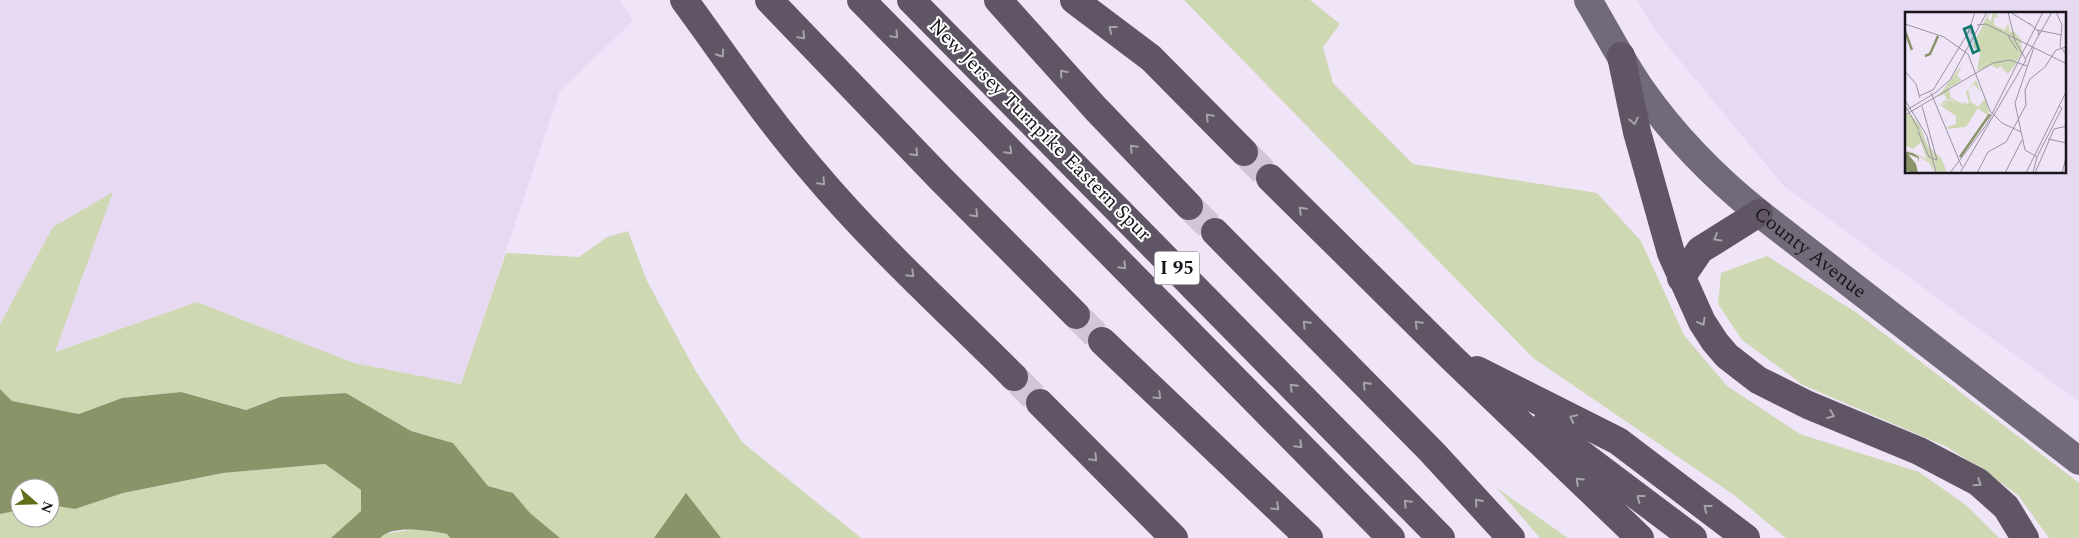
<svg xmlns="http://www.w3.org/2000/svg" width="2079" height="538" viewBox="0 0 2079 538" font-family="Spectral,serif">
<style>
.built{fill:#e8d9f2;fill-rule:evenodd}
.green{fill:#ced8b3}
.water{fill:#899568}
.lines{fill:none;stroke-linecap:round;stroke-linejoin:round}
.highway-tunnel{stroke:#d0c6d7;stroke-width:28;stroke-dasharray:28 14;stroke-linecap:butt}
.major{stroke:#726a78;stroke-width:28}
.highway{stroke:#5f5565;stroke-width:28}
.oneway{stroke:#a7a2aa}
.labels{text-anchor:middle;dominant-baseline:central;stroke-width:4;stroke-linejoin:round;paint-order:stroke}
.shield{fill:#fff;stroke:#5e5b60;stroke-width:1}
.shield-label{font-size:19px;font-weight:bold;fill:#19151c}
.street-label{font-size:20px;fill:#19151c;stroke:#fff}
.inset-river{fill:none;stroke:#899568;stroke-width:2.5}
.inset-road{fill:none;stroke:#9a92a0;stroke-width:1}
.view{fill:#0f766e;fill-opacity:0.15;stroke:#0f766e;stroke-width:2.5}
.inset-edge{fill:none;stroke:#19151c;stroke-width:2.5}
</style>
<rect width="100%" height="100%" fill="#f0e5f8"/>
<g class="built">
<path d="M 0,0 L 620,0 L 633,21 L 560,91 L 461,384 L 354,363 L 197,302 L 54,352 L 112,193 L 53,227 L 0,324 Z"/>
<path d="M 1637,0 L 2079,0 L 2079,402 L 1784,186 L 1656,32 ZM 1906,14 L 2065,14 L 2065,172 L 1906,172 Z"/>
</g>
<g class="green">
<path d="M 1184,0 L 1310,0 L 1340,24 L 1323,47 L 1333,83 L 1413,164 L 1597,193 L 1641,241 L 1684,335 L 1727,386 L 1800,434 L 1919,472 L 1966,505 L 1999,538 L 1786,538 L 1734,495 L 1533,358 Z"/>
<path d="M 113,192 L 55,352 L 197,302 L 354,363 L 461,384 L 506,253 L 579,257 L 607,237 L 628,231 L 647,281 L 695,370 L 742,442 L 861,538 L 721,538 L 704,519 L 660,533 L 654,538 L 560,538 L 530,513 L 513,493 L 488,486 L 453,443 L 411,431 L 346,393 L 280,397 L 246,410 L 181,392 L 122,398 L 79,414 L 12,401 L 0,389 L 0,324 L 53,227 Z"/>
<path d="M 1767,256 L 1857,313 L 2079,483 L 2079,538 L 2049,538 L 2018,495 L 1980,468 L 1947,447 L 1803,385 L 1742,340 L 1718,304 L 1721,273 Z"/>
<path d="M 325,464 L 361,490 L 361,511 L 331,538 L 0,538 L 0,514 L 20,510 L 20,518 L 50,518 L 50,505 L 75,509 L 123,493 L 223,473 Z"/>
<path d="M 1497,488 L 1568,538 L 1540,538 Z"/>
<path d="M 415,529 L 447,534 L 450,538 L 380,538 L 384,534 Z"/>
</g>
<g class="water">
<path d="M 0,389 L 12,401 L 79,414 L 122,398 L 181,392 L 246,410 L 280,397 L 346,393 L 411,431 L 453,443 L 488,486 L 513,493 L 530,513 L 560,538 L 450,538 L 447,534 C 430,531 393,524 380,538 L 331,538 L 361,511 L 361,490 L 325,464 L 223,473 L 123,493 L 75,509 L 50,505 L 50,488 L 20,488 L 20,510 L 0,514 Z"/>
<path d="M 686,493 L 721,538 L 654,538 Z"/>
</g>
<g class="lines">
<g class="highway-tunnel">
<path d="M 1244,152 L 1270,178"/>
<path d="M 1189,206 L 1215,232"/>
<path d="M 1076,315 L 1102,341"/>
<path d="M 1014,377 L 1040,403"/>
</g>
<path class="major" id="s1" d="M 1588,0 C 1606,30 1621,60 1641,89 C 1674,136 1714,177 1759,213 L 2079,461"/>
<g class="highway">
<path d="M 684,0 C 726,57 765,116 812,170 C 874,244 946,309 1014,377"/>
<path d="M 769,0 L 941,179 L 1076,315"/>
<path d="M 861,0 L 1391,538"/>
<path d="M 911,0 L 1441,538"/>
<path d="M 998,0 L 1096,109 L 1189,206"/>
<path d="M 1074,0 L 1151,58 L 1244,152"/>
<path d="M 1621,56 L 1637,132 L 1671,253 L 1702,322 L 1715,342 L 1727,356 L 1758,380 L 1808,405 L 1919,451 L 1978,482 L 2006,507 L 2025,538"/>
<path d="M 1270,178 L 1452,358 L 1640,538"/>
<path d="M 1215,232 L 1432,452 L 1511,538"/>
<path d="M 1681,278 L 1700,250 L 1759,213"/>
<path d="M 1102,341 L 1309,538"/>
<path d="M 1477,370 L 1618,441 L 1746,538"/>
<path d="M 1040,403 L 1174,538"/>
<path d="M 1544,426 L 1693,538"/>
</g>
</g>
<defs><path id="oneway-chevron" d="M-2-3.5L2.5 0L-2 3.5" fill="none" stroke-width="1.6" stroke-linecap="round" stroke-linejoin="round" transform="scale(1.25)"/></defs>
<g class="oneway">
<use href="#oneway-chevron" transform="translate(1112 29) rotate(-143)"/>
<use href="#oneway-chevron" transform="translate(895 35) rotate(46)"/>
<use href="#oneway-chevron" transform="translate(802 36) rotate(46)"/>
<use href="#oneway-chevron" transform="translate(721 54) rotate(55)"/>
<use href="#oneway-chevron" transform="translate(1063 73) rotate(-132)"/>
<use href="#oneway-chevron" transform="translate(1209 117) rotate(-135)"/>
<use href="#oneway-chevron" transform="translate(1634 121) rotate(78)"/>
<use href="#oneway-chevron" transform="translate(1133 148) rotate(-134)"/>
<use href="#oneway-chevron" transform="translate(1009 151) rotate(45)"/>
<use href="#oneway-chevron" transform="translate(915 153) rotate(46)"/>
<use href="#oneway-chevron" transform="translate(822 182) rotate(47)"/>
<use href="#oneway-chevron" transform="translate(1302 210) rotate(-135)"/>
<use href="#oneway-chevron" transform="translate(975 214) rotate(45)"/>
<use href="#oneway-chevron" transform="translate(1717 238) rotate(149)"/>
<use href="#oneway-chevron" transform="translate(1123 266) rotate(45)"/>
<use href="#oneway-chevron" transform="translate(911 274) rotate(45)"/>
<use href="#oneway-chevron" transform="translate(1702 322) rotate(61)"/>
<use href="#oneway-chevron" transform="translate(1306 324) rotate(-134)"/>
<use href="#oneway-chevron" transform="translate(1418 324) rotate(-135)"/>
<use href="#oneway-chevron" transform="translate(1366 385) rotate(-134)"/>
<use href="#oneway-chevron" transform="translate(1293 387) rotate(-134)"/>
<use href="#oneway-chevron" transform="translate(1158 396) rotate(44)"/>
<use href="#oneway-chevron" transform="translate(1831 415) rotate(23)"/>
<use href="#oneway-chevron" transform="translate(1573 418) rotate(-154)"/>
<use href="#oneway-chevron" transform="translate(1299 445) rotate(45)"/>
<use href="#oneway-chevron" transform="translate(1094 458) rotate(45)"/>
<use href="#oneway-chevron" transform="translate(1579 481) rotate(-136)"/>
<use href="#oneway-chevron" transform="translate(1978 483) rotate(35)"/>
<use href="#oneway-chevron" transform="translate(1640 498) rotate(-143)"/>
<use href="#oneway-chevron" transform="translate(1478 502) rotate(-132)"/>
<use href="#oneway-chevron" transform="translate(1407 503) rotate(-134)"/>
<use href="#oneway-chevron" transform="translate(1276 507) rotate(43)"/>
<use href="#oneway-chevron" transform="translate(1707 508) rotate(-142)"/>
</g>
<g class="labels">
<rect class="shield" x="1154.5" y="251.5" width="45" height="33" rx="4"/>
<g class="shield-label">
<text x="1177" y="268">I 95</text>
</g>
<g class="street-label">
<text transform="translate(1040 130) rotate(45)">New Jersey Turnpike Eastern Spur</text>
<text stroke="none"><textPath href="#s1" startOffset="340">County Avenue</textPath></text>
</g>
</g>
<g transform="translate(1905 12)">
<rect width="161" height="161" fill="#f0e5f8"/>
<path d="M 84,0 L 83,6 L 86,9 L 88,0 L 94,5 L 89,6 L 89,13 L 100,18 L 103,11 L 105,20 L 109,19 L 116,28 L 117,41 L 112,49 L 108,48 L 112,50 L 103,62 L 95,54 L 93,57 L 86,53 L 70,62 L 92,50 L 72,59 L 75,42 L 68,33 ZM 57,52 L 52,64 L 57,68 L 44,76 L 46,86 L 58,92 L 60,89 L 61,93 L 64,90 L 61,80 L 71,68 L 76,80 L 69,72 L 63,78 L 66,90 L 73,95 L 80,87 L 84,100 L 82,103 L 73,96 L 61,115 L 43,117 L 42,115 L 51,112 L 51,104 L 36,94 L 45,88 L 51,92 L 45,87 L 43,88 L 40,91 L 33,94 L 42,87 L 39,82 L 33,85 ZM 4,101 L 14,112 L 23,134 L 37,147 L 42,161 L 38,158 L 39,161 L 31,161 L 28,151 L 29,161 L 25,152 L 9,140 L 28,151 L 21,146 L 16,130 L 8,137 L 1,134 L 0,104 Z" fill="#ced8b3"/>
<path d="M 6,139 L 2,140 L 8,141 L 14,145 L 14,150 L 13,146 L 3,142 L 11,152 L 13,161 L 0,159 L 0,140 Z" fill="#899568"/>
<path class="inset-river" d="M 0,19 L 7,38M 20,44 L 25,42 L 33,24M 55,145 L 85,102"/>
<path class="inset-road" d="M 105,0 L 126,13M 151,0 L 157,13 L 155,34 L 162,44M 124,11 L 134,20 L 133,23M 0,12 L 39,25 L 63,42 L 85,99 L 97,111 L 116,120M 72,13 L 81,12 L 162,52M 132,18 L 157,23M 62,22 L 67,15 L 66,22M 103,24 L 112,38M 129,35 L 110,91 L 120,138 L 132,145M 121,46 L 147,0M 0,59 L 11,72 L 15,86M 26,81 L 57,155M 14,84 L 28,78 L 63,21 L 70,0M 0,88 L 22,124 L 31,161M 0,93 L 14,118M 0,99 L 30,81 L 45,68 L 82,0M 0,103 L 88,51 L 105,48 L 122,54M 13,119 L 24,145 L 32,148 L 17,94M 143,127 L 162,131M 45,161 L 82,112 L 138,0M 55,161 L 121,48 L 110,29 L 103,0M 72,161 L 83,140 L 101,130 L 121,93 L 120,78 L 125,67 L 140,55 L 151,38 L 161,35M 100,161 L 117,128M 121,161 L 162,78M 128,161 L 132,145 L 157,96 L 154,94M 130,161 L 149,117 L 162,114M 157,161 L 162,142"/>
<path class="view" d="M 66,14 L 74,38 L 68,41 L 59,17 Z"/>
<rect width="161" height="161" class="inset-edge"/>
</g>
<g transform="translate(35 503) rotate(110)"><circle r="24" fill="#ffffff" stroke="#a3a1a4"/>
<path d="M0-4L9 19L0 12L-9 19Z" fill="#5f6f1a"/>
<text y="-8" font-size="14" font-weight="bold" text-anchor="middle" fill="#19151c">N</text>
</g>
</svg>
